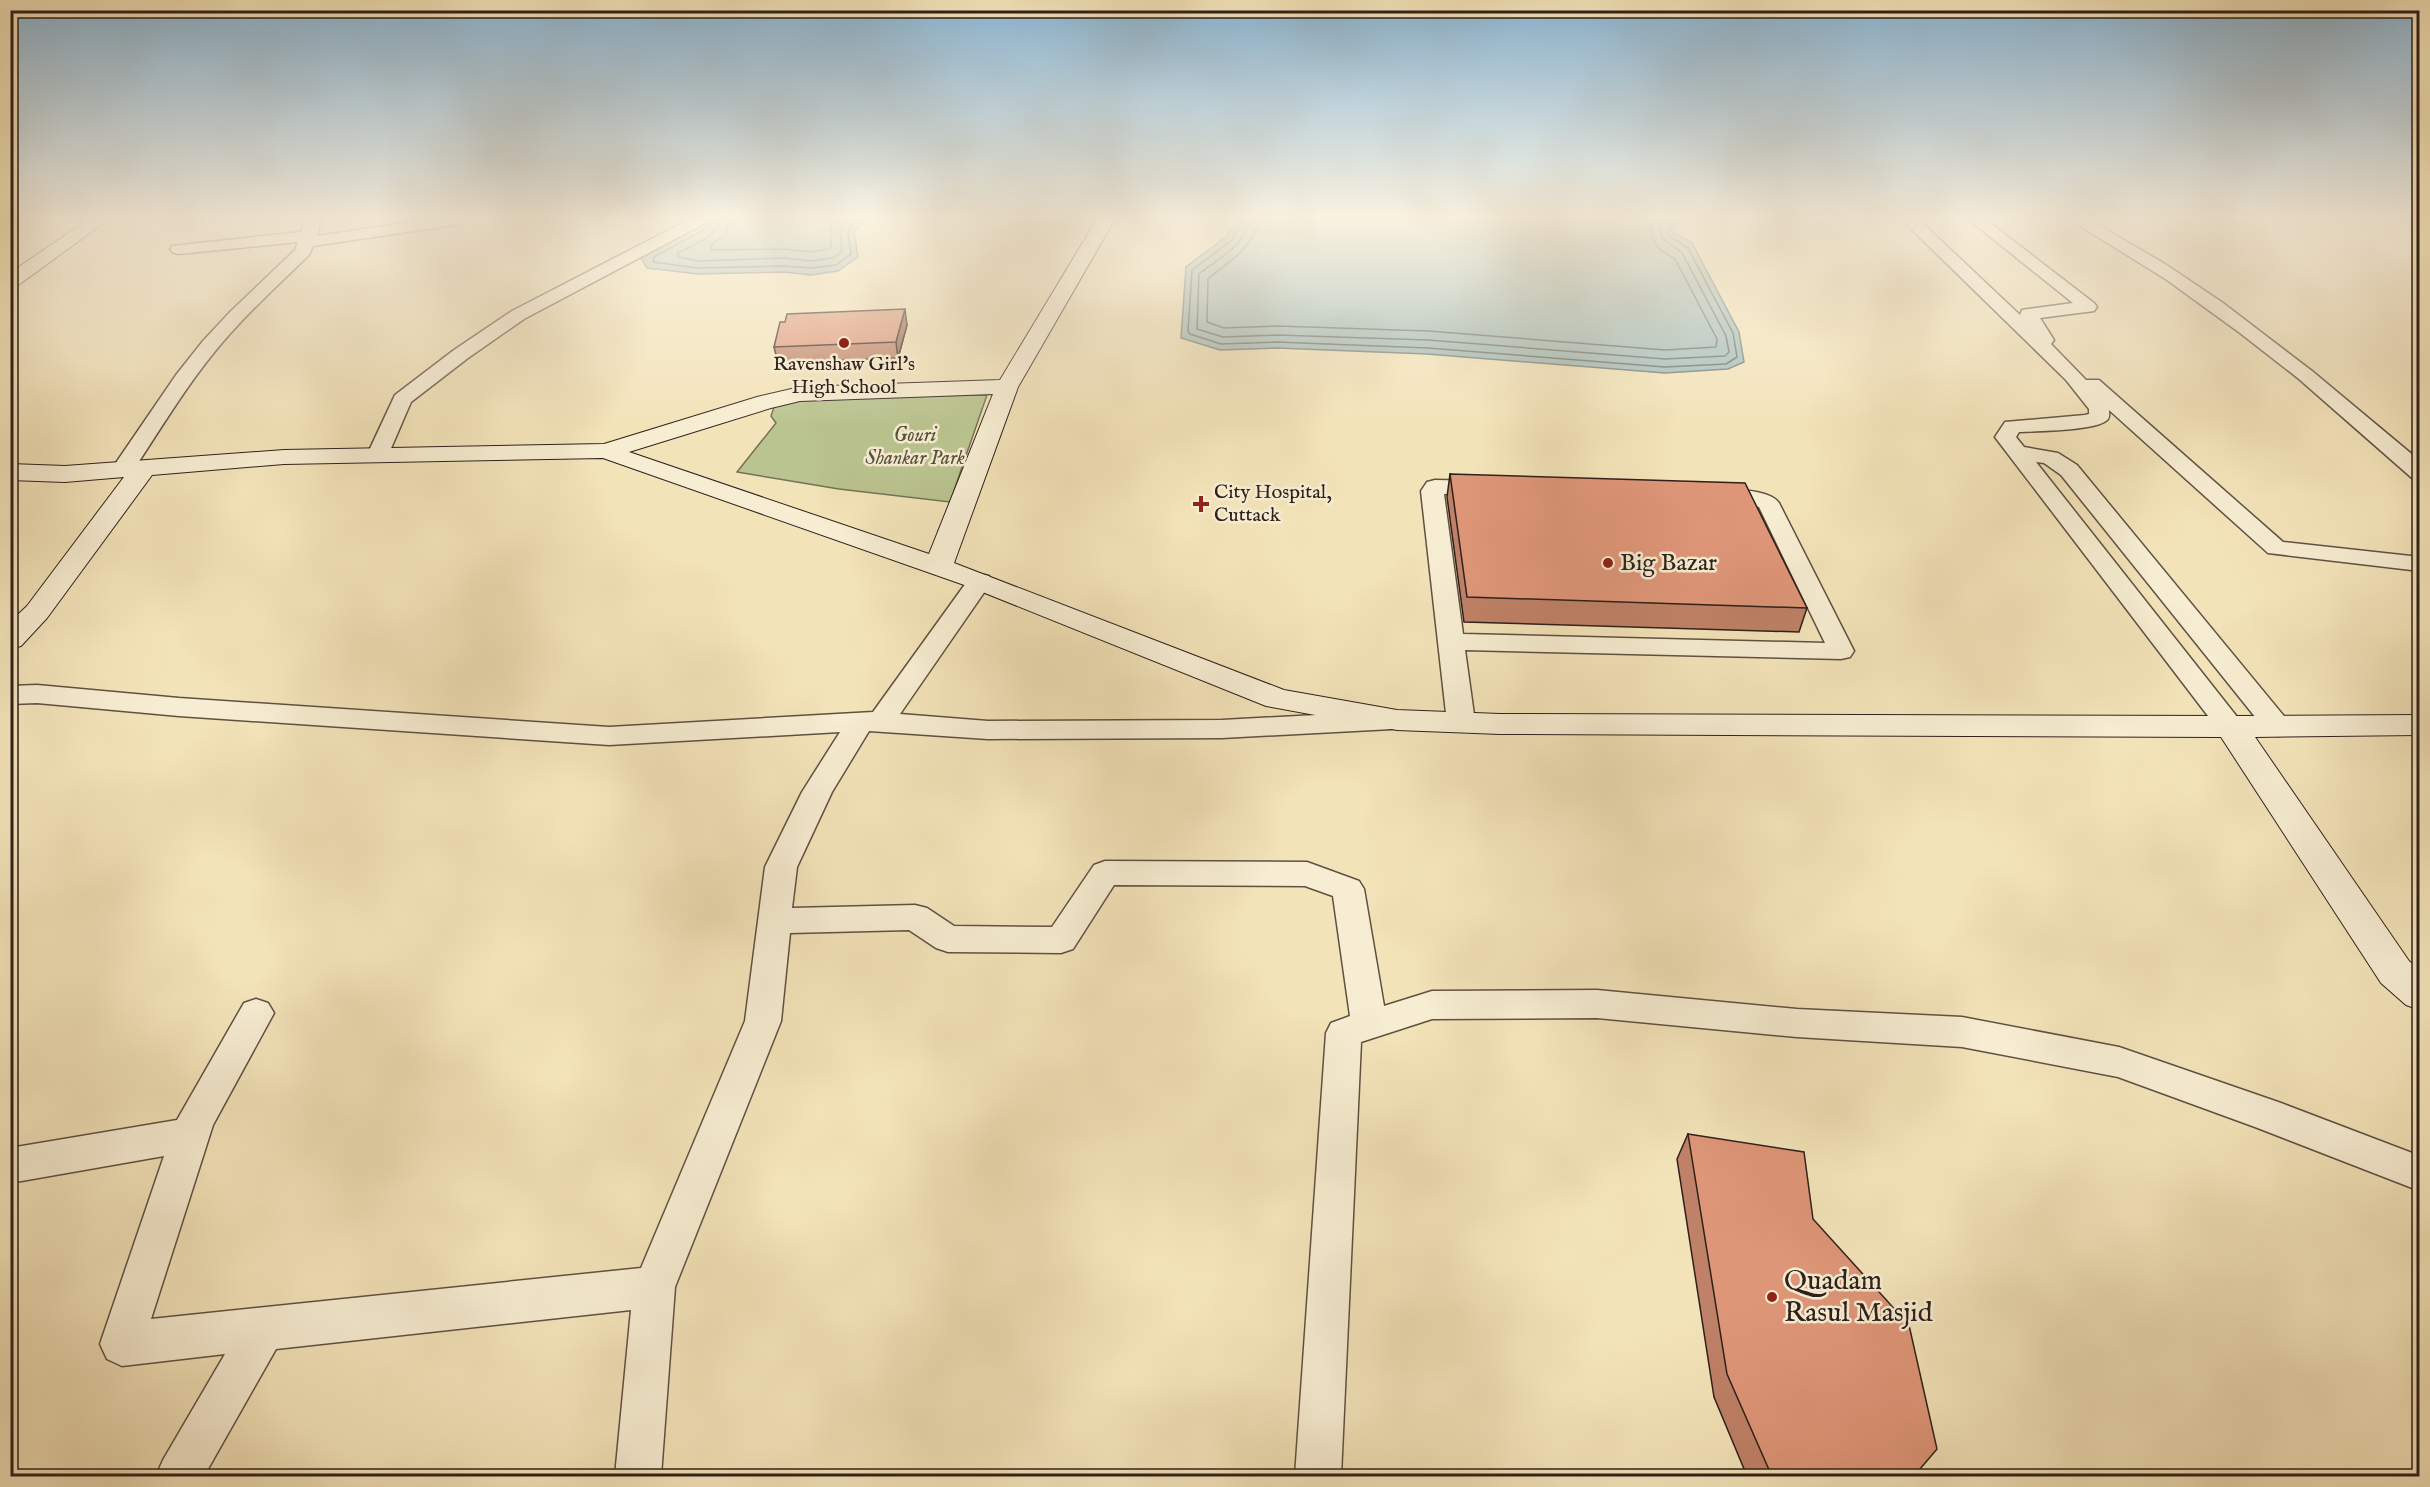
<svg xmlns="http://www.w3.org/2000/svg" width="2430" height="1487" viewBox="0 0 2430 1487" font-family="'IM FELL English',serif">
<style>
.green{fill:#bac490;stroke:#747256;stroke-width:1.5}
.water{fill:#a0bbba;stroke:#727d7a;stroke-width:1.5}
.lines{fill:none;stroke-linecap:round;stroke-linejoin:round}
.shore{stroke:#676e6a;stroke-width:1.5}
.stream{stroke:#727d7a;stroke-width:6}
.street-casing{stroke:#5f5142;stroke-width:3}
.secondary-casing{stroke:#2e201b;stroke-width:2}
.street{fill:#f7edd2;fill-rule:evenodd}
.secondary{fill:#f7edd2;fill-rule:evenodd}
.wall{fill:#bf8167;stroke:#2e201b;stroke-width:1.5}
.shaded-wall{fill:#9b6954;stroke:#2e201b;stroke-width:1.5}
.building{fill:#de9678;stroke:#2e201b;stroke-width:1.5}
.poi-dot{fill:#8f2418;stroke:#f7edd2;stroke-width:2}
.labels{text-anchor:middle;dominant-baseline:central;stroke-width:5;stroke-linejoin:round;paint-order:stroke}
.far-poi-label{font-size:20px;fill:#2e201b;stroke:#f7edd2}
.far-park-label{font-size:20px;font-style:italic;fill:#58513e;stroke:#f7edd2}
.poi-label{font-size:24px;fill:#2e201b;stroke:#f7edd2;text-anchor:start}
.near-poi-label{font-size:28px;fill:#2e201b;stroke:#f7edd2;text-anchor:start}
</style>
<rect width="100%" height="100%" fill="#f3e3b9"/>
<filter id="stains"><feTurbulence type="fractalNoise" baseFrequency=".00333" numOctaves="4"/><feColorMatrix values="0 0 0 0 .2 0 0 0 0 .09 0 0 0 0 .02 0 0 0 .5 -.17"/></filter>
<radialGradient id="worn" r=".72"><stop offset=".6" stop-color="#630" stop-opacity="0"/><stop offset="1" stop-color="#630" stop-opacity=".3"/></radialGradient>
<path class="green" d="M 987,395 L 950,502 L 839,489 L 737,472 L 776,423 L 771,416 L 774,407 L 799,398 Z"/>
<g class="water">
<path d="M 712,219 L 858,219 L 864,223 L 854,231 L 858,257 L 838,271 L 811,275 L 784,272 L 698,274 L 647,268 L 641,258 Z"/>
<path d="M 1238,219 L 1676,219 L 1678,220 L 1673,232 L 1692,243 L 1739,332 L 1744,362 L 1728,369 L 1665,373 L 1427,354 L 1277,348 L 1220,350 L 1181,338 L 1186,267 L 1227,236 Z"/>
</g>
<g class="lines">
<g class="shore">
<path d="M 714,219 L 711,226 L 654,257 L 653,262 L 698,268 L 784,266 L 811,268 L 836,265 L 851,254 L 848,232 L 855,219"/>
<path d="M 721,219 C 718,237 692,245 678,253 L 678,257 L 698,261 L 784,258 L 811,261 L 833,258 L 842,252 L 840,230 L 847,219"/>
<path d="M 730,219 L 726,234 L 711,245 L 712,250 L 784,249 L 811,252 L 829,249 L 831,247 L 831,228 L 835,219"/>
<path d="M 1243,219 L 1232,240 L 1192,270 L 1188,331 L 1190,334 L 1221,344 L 1277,342 L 1428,348 L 1665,367 L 1726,364 L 1737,357 L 1733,333 L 1688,248 L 1668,235 L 1672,219"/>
<path d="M 1250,219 C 1245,246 1219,258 1199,274 L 1197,329 L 1223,337 L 1277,335 L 1428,340 L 1665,359 L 1725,356 L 1729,352 L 1726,336 L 1682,253 L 1662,238 L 1660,230 L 1664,219"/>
<path d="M 1259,219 C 1254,248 1229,261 1208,279 L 1207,322 L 1224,328 L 1277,326 L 1428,331 L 1665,350 L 1716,347 L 1717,339 L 1675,259 L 1660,250 L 1654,242 L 1651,231 L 1654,219"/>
</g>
<path class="stream" d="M 2405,219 L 2420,229"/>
<g class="street-casing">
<g id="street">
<path d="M 305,219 L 321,219 L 317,236 L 432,219 L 469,219 L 461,224 L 313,246 L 309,255 C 277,286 244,316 216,350 C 184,389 158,433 130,475 L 122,477 L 114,475 L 111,470 L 176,375 L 203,341 L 230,312 L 295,250 L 298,242 L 178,254 L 172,252 L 170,249 L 172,246 L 301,232 Z"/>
<path d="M 690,219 L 709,219 L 707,222 L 524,319 L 468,358 L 411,402 L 386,460 L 378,461 L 370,460 L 367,455 L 395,395 L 454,350 L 512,311 Z"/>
<path d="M 1901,219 L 1918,219 L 2020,315 L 2022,310 L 2028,309 L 2073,303 L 1968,219 L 1985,219 L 2094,303 L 2097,307 L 2094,311 L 2040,318 L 2054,340 L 2051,344 L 2086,380 L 2099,380 L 2283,542 L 2420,557 L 2420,571 L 2268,553 L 2109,410 C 2109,413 2110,416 2108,419 C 2100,431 2035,431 2019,432 L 2016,437 L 2024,447 L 2058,453 L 2077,465 L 2288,721 L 2292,727 L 2288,733 L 2278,736 L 2268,733 L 2061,475 L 2044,463 L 2036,462 L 2245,727 L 2241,733 L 2231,736 L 2221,733 L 1998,441 L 1995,437 L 2005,422 L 2085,415 L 2089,414 L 2089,409 L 2066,380 Z"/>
<path d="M 2069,219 L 2088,219 L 2165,264 L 2223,303 L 2312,371 L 2420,461 L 2420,479 L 2412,478 L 2299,379 L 2240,333 L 2167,280 Z"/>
<path d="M 1435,480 L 1485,481 L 1493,483 L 1496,488 L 1493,493 L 1444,494 L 1463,634 L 1825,643 L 1759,507 C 1742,501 1723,506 1706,502 L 1703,497 L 1706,492 C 1723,488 1769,488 1779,503 L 1854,651 L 1850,657 L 1841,659 L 1465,650 L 1475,722 L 1471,728 L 1461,731 L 1451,728 L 1447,722 L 1421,491 L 1427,482 Z"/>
<path d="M 980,574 L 989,576 L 992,581 L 900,714 L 988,721 L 1222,720 L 1392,711 L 1402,714 L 1406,720 L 1402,726 L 1392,729 L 1222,738 L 988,739 L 869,731 L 832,792 L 797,867 L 792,908 L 915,905 L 927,908 L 954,926 L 1052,927 L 1094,865 L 1105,861 L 1307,862 L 1359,881 L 1364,889 L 1384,1006 L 1432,991 L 1597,990 L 1797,1009 L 1962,1017 L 2119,1047 L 2281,1103 L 2420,1156 L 2420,1191 L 2255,1127 L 2118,1077 L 1962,1047 L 1797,1037 L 1597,1018 L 1432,1019 L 1361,1042 L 1341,1476 L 1295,1476 L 1326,1033 L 1331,1023 L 1350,1016 L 1333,896 L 1305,886 L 1114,885 L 1073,949 L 1061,953 L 948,952 L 936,948 L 909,930 L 790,933 L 781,1021 L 675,1287 L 661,1476 L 615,1476 L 631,1310 L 276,1349 L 204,1476 L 156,1476 L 163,1460 L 225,1354 L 122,1366 L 107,1359 L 100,1344 L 164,1156 L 10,1183 L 10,1148 L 177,1120 L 244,1003 L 256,999 L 268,1003 L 274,1013 L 213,1125 L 151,1319 L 641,1268 L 745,1021 L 765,867 L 802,792 L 840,732 L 609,745 L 179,716 L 37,703 L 10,704 L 10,686 L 37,685 L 179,698 L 609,727 L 873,712 L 971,576 Z"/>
</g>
</g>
<g class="secondary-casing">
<g id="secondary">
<path d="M 89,219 L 109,219 L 17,286 L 10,288 L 10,273 Z"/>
<path d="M 1097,219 L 1115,219 L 1018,387 L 954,563 L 1284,690 L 1397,710 L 1500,714 L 2231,716 L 2420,715 L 2420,735 L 2255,737 L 2409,961 L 2420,970 L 2420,1010 L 2406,1005 L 2381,983 L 2221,737 L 1500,734 L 1397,730 L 1266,706 L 970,587 L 603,458 L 284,464 L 152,475 L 47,618 L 21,646 L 10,649 L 10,622 L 27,606 L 124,477 L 65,482 L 10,480 L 10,464 L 65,466 L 284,450 L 604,444 L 757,397 L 800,387 L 1000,380 ZM 993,394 L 929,554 L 629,452 L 771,408 L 800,401 Z"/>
</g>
</g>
<use href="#street" class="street"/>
<use href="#secondary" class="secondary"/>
</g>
<g class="wall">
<path d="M 907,325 L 898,358 L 778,363 L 774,347 Z"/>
<path d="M 1450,474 L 1807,608 L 1799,632 L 1464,622 L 1447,497 Z"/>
<path d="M 1688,1134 L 1813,1219 L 1914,1476 L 1747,1476 L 1714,1397 L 1677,1159 Z"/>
</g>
<path class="shaded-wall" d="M 905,309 L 907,325 L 898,358 L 896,342 Z"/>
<g class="building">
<path d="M 905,309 L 896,342 L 774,347 L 780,322 L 785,322 L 787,314 Z"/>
<path d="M 1450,474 L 1745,483 L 1807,608 L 1467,597 Z"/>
<path d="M 1688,1134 L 1804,1152 L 1813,1219 L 1909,1325 L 1937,1449 L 1914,1476 L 1776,1476 L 1770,1472 L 1727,1374 Z"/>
</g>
<linearGradient id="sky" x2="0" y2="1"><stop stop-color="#8bb7d6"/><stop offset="0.51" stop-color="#faf2e0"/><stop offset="1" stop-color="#faf2e0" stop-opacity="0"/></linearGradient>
<rect width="2430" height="427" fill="url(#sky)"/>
<g class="poi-dot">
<circle cx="844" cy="343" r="6"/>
<path d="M1198 495h6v6h6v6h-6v6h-6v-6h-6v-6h6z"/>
<circle cx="1608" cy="563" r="6"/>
<circle cx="1772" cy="1297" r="6"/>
</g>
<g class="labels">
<g class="far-poi-label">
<text x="844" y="364">Ravenshaw Girl's<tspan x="844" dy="23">High School</tspan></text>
<text x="1214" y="492" text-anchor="start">City Hospital,<tspan x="1214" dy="23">Cuttack</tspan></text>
</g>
<g class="far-park-label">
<text x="915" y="435">Gouri<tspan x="915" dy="23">Shankar Park</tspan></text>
</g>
<g class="poi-label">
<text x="1620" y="563">Big Bazar</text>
</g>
<g class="near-poi-label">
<text x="1784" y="1281">Quadam<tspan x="1784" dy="32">Rasul Masjid</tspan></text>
</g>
</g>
<rect width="2430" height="1487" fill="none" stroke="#f3e3b9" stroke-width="36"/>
<rect x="12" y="12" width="2406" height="1463" fill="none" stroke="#2e201b" stroke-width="3"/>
<rect x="18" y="18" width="2394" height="1451" fill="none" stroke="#2e201b" stroke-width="1.5"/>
<rect width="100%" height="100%" filter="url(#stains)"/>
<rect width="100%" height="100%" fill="url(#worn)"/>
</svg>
